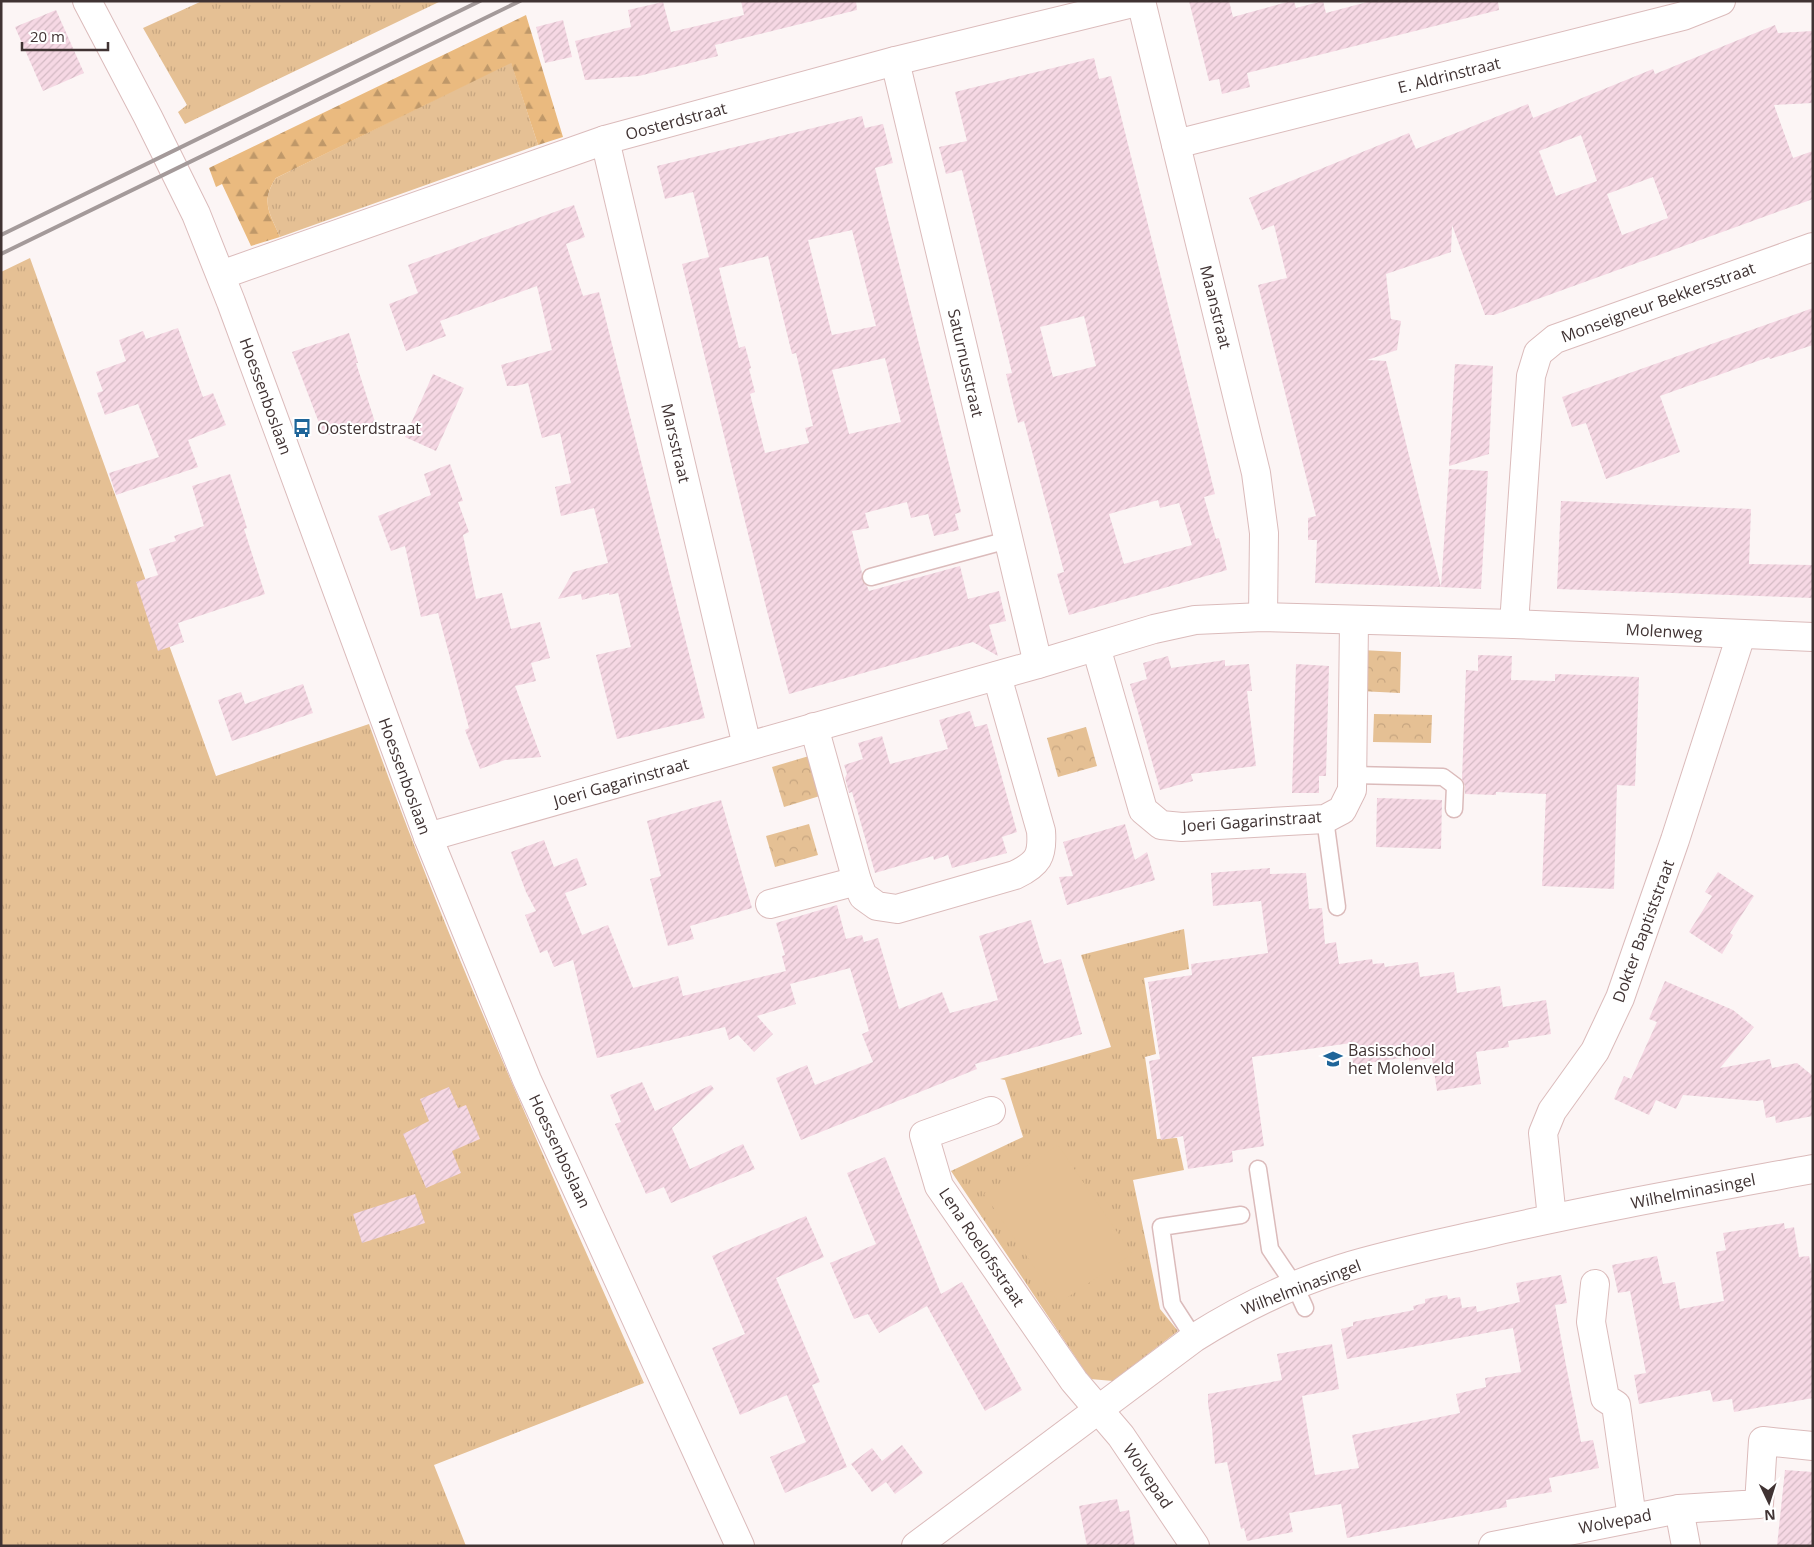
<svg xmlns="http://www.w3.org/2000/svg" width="1814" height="1547" viewBox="0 0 1814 1547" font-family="'Open Sans',sans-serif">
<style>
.grass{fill:url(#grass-tufts)}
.forest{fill:url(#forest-firs)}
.park{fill:url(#park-crowns)}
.pitch{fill:#e5c094}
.building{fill:url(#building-hatch);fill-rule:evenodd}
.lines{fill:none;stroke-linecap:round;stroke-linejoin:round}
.lane-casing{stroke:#dbbbbb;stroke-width:19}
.street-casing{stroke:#dbbbbb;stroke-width:30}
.lane{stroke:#fff;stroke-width:16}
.street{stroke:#fff;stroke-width:28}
.rail{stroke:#a49a9a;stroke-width:4}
.labels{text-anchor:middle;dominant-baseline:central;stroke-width:4;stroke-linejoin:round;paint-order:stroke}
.street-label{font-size:16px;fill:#403333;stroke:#fff}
.poi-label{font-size:16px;fill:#403333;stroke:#fff;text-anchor:start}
</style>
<defs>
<pattern id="grass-tufts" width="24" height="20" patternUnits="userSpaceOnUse" patternTransform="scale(1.25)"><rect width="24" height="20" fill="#e5c094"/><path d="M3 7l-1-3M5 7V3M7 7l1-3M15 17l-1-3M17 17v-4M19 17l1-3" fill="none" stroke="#c6a580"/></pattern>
<pattern id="forest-firs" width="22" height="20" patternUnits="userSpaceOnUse" patternTransform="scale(1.25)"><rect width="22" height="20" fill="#eaba7f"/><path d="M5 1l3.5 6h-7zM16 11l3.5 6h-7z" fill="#bf9869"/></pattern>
<pattern id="park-crowns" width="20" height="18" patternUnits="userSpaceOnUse" patternTransform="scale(1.25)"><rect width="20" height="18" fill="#e5c094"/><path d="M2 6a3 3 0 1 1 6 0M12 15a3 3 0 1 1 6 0" fill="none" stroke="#c6a580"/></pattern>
<pattern id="building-hatch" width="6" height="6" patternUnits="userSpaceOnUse" patternTransform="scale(1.25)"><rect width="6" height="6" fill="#f6d8e4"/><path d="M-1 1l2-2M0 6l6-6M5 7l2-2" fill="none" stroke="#d4bac4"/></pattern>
</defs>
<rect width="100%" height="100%" fill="#fcf5f5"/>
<g class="grass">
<path d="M 202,1 L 441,1 L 185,124 L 178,112 L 187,105 L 143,28 Z"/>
<path d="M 511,62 L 538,145 L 280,237 C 270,213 260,202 276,178 Z"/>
<path d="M 30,258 L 216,776 L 369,724 C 449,948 548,1166 644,1383 L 434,1465 L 466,1546 L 1,1546 L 1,272 Z"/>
<path d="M 1184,929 L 1189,969 L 1144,978 L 1156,1054 L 1145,1057 L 1157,1139 L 1177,1138 L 1184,1170 L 1133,1180 L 1160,1309 L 1178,1331 L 1113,1381 L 1090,1379 L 951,1171 L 1023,1137 L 1005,1080 L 1000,1079 L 1111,1047 L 1081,955 Z"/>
</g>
<path class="forest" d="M 526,15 L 563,137 L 538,145 L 511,63 L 276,178 C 260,202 270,213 280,237 L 251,246 L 222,184 L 216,187 L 209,168 Z"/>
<g class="park">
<path d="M 1361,650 L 1401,652 L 1400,693 L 1359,691 Z"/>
<path d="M 1374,714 L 1432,715 L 1431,743 L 1373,742 Z"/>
<path d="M 1086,727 L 1097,766 L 1058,777 L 1047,738 Z"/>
<path d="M 809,756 L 823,795 L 784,807 L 772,767 Z"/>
<path d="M 809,824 L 818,855 L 775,867 L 766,836 Z"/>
</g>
<path class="pitch" d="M 1058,1145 L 1132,1254 L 1059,1303 L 984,1194 Z"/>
<g class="building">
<path d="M 741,1 L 856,1 L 857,10 L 715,45 L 718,56 L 639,76 L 585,80 L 575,41 L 631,27 L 628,10 L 663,2 L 671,32 L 744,15 Z"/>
<path d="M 1189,1 L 1229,1 L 1233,17 L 1291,1 L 1294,1 L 1296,8 L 1323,1 L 1326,13 L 1371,1 L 1498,1 L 1499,10 L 1247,73 L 1250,87 L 1222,94 L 1219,79 L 1209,81 Z"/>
<path d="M 56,10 L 84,73 L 43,91 L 15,27 Z"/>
<path d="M 563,20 L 572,57 L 545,63 L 536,27 Z"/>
<path d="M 1775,25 L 1778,33 L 1813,31 L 1813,103 L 1774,105 L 1793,158 L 1813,151 L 1813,199 L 1494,315 L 1485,315 L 1452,225 L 1451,252 L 1386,274 L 1391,319 L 1401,321 L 1397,350 L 1367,360 L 1386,361 L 1441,587 L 1315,583 L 1317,540 L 1308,540 L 1308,518 L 1316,516 L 1258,285 L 1287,278 L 1274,225 L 1262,230 L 1249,198 L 1409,133 L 1416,149 L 1528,104 L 1533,118 L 1653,69 L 1655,74 ZM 1581,135 L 1597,181 L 1556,196 L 1539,151 ZM 1653,177 L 1668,218 L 1622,235 L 1607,194 Z"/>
<path d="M 1094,58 L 1099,79 L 1111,76 L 1215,494 L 1204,497 L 1216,539 L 1219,538 L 1227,570 L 1069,615 L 1057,574 L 1064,572 L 1024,421 L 1018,423 L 1006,374 L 1012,373 L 962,170 L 946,174 L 939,147 L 967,141 L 955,92 ZM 1084,316 L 1096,366 L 1053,377 L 1040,327 ZM 1158,500 L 1160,508 L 1179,503 L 1192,545 L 1124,564 L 1109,514 Z"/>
<path d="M 862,116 L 865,128 L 883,124 L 893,163 L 875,168 L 961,512 L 955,514 L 959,530 L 934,536 L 928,514 L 911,518 L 907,502 L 865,513 L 869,528 L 852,531 L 862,573 L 862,580 L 867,586 L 869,591 L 960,566 L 968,599 L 999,591 L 1006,621 L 989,625 L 998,656 L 973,642 L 789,694 L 767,611 L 682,264 L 709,257 L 693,192 L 665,199 L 657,166 ZM 852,230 L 876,326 L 832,335 L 808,240 ZM 768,256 L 792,354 L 796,353 L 813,426 L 805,428 L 809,443 L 765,453 L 750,394 L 755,392 L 749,369 L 751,368 L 745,346 L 739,348 L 719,268 ZM 885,358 L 901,422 L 849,434 L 832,370 Z"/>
<path d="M 574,205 L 585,237 L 566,244 L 583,296 L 599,292 L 705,718 L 617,739 L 596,655 L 631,647 L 618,593 L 609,595 L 609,593 L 582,600 L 581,594 L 558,599 L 573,572 L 608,563 L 594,508 L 561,516 L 555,487 L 571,483 L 560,433 L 542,438 L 528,383 L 516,386 L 507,386 L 501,365 L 552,350 L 537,286 L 440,321 L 446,336 L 406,351 L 389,304 L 418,293 L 408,265 Z"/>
<path d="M 1813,308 L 1813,345 L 1770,359 L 1769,357 L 1660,396 L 1680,452 L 1606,479 L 1586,423 L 1572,427 L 1562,397 Z"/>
<path d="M 178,328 L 203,397 L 213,393 L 226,425 L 188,440 L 198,467 L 116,495 L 109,473 L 159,457 L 138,404 L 105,415 L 97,393 L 103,391 L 96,372 L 126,361 L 119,340 L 143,331 L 146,339 Z"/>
<path d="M 349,333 L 358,363 L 356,363 L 375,422 L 324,436 L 292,352 Z"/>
<path d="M 1455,364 L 1493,366 L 1489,454 L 1449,466 Z"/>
<path d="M 433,374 L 464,388 L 436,451 L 405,437 Z"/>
<path d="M 450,464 L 463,501 L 458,502 L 469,532 L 463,535 L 476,599 L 502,593 L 511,629 L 540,622 L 550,658 L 531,663 L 536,681 L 515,686 L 541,757 L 505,760 L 480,769 L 465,730 L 469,728 L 438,613 L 421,617 L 405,546 L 391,551 L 378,516 L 431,495 L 424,474 Z"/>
<path d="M 1449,469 L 1488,471 L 1481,589 L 1441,587 Z"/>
<path d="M 230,474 L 247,528 L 244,529 L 265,594 L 178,623 L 184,642 L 158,651 L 136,582 L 158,575 L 149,549 L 176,541 L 174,536 L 204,526 L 192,486 Z"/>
<path d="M 1561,501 L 1751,509 L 1749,564 L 1813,565 L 1813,598 L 1557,589 Z"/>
<path d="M 1478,655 L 1512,656 L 1511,680 L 1555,681 L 1555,674 L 1639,677 L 1635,786 L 1617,785 L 1614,889 L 1542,886 L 1546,794 L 1496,792 L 1496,795 L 1465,794 L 1465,786 L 1462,779 L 1466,670 L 1478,671 Z"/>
<path d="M 1168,656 L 1171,668 L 1225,660 L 1225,666 L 1249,664 L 1252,691 L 1247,691 L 1256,766 L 1191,774 L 1193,781 L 1160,790 L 1130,684 L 1147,679 L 1143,663 Z"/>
<path d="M 1296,664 L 1329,666 L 1326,776 L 1319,776 L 1319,793 L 1292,793 Z"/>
<path d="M 303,684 L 313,713 L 232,741 L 218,700 L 241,692 L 245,704 Z"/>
<path d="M 970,711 L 975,727 L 987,724 L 1017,832 L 1002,837 L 1007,853 L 952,868 L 948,855 L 934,860 L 933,856 L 875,873 L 852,792 L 849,793 L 845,778 L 847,774 L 844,765 L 863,759 L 858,743 L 882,736 L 890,764 L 948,749 L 939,720 Z"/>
<path d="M 1377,798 L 1442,800 L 1441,849 L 1376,847 Z"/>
<path d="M 721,800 L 752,908 L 690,926 L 694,939 L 668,946 L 650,879 L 661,876 L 647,821 Z"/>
<path d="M 1125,824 L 1135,860 L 1147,852 L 1155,880 L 1067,905 L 1059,877 L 1073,876 L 1063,842 Z"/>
<path d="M 544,840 L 554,867 L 577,858 L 587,885 L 565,893 L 582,935 L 608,925 L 633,988 L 678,976 L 683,996 L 786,971 L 782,956 L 785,955 L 776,923 L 837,905 L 846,939 L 862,935 L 864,942 L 878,938 L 899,1009 L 942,992 L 950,1013 L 998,1000 L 979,936 L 1031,920 L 1044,964 L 1061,959 L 1082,1034 L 975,1064 L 977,1069 L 801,1140 L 776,1078 L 807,1065 L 815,1085 L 873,1062 L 862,1034 L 869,1031 L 850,968 L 790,984 L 796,1004 L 757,1016 L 773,1034 L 754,1052 L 738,1035 L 729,1040 L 725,1027 L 597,1058 L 573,960 L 554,967 L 547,950 L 540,953 L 525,915 L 536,911 L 526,892 L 511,852 Z"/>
<path d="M 1270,868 L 1270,874 L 1306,873 L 1309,909 L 1322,908 L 1325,944 L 1336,942 L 1339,964 L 1372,959 L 1373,964 L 1384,963 L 1385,967 L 1418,962 L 1420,977 L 1454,972 L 1457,993 L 1500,986 L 1503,1007 L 1546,1000 L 1551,1034 L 1508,1041 L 1509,1047 L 1476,1052 L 1481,1084 L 1437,1091 L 1432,1058 L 1409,1061 L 1409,1057 L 1353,1065 L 1351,1043 L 1252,1057 L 1264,1146 L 1232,1151 L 1233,1162 L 1188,1169 L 1183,1136 L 1161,1140 L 1149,1061 L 1160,1059 L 1148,982 L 1192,975 L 1191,964 L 1268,953 L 1261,901 L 1213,906 L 1211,873 Z"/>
<path d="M 1718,872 L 1754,896 L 1730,933 L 1733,935 L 1722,954 L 1689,932 L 1712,896 L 1705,892 Z"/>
<path d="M 1665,981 L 1733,1010 L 1754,1027 L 1720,1068 L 1770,1059 L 1772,1068 L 1797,1063 L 1813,1076 L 1813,1116 L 1776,1123 L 1775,1116 L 1766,1118 L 1763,1100 L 1757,1101 L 1683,1095 L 1676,1109 L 1656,1100 L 1649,1115 L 1614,1099 L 1624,1076 L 1631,1079 L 1657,1022 L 1649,1019 Z"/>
<path d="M 642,1082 L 655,1111 L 711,1085 L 714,1089 L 672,1128 L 690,1169 L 743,1144 L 755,1169 L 671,1203 L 664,1187 L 646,1194 L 615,1124 L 621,1122 L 610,1095 Z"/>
<path d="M 449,1087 L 458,1108 L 466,1105 L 480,1139 L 452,1151 L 461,1173 L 426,1188 L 403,1134 L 429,1121 L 420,1099 Z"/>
<path d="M 885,1157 L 941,1294 L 962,1282 L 1022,1390 L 985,1411 L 927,1306 L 879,1333 L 868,1314 L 854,1319 L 830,1263 L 876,1244 L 847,1173 Z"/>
<path d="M 415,1194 L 425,1223 L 362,1243 L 353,1214 Z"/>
<path d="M 806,1216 L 824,1257 L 776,1278 L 820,1382 L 812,1385 L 847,1467 L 785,1493 L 770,1457 L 806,1442 L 787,1395 L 740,1415 L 712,1348 L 745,1334 L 712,1256 Z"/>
<path d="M 1784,1223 L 1785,1229 L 1794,1227 L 1799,1257 L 1809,1256 L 1813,1277 L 1813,1398 L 1734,1412 L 1732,1399 L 1713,1402 L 1710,1390 L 1639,1404 L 1634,1375 L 1646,1373 L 1630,1291 L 1618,1293 L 1612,1265 L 1657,1256 L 1663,1284 L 1675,1282 L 1680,1309 L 1724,1301 L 1716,1252 L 1726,1250 L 1723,1233 Z"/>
<path d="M 1561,1275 L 1567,1303 L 1555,1305 L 1565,1360 L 1581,1442 L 1593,1440 L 1599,1468 L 1549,1478 L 1552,1492 L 1506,1500 L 1507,1507 L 1347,1538 L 1341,1504 L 1289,1513 L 1293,1532 L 1247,1541 L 1244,1528 L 1241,1529 L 1227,1462 L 1215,1464 L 1212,1428 L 1208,1404 L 1208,1394 L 1282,1380 L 1277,1354 L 1332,1344 L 1339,1389 L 1302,1396 L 1315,1475 L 1359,1468 L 1352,1435 L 1460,1413 L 1456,1394 L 1486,1387 L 1485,1378 L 1521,1372 L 1513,1328 L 1347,1359 L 1341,1329 L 1353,1326 L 1353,1322 L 1414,1310 L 1413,1306 L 1425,1303 L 1425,1299 L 1447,1295 L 1448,1299 L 1460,1297 L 1462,1308 L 1476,1306 L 1477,1312 L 1520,1302 L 1516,1283 Z"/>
<path d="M 902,1445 L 923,1473 L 895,1494 L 886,1482 L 872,1492 L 851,1464 L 872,1448 L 882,1461 Z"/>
<path d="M 1785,1470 L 1813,1472 L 1813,1546 L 1777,1546 Z"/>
<path d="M 1117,1499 L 1120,1512 L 1129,1510 L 1135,1546 L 1087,1546 L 1079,1506 Z"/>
</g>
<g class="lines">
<g class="lane-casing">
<g id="lane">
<path d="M 871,577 L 1008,540"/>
<path d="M 1352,775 L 1443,777 L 1455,786 L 1454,809"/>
<path d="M 1325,819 L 1337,907"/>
<path d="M 1258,1169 L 1270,1249 L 1295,1286 L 1305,1308"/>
<path d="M 1194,1338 L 1172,1304 L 1161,1227 L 1241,1215"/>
</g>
</g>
<g class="street-casing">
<g id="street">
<path d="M 87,1 L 148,117 L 196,214 L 231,302 L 428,837 L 527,1080 L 740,1546"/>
<path d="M 1141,1 L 1256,473 L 1264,533 L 1263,617"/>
<path d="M 895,61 L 1038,664"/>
<path d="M 605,140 L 747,746"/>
<path d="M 1176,144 L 1683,16 L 1721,1"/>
<path d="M 221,275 L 605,140 L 895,61 L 1141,1"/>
<path d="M 1514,624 L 1531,376 L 1538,353 L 1555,339 L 1813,247"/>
<path d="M 1096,647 L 1143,810 L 1161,825 L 1182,827 L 1325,819 L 1342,810 L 1352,790 L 1354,621"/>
<path d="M 814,727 L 857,881 L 863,896 L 877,906 L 897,909 L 1015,875 C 1038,864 1043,856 1041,831 L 997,676"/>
<path d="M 428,837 L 1038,664 L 1154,629 L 1195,620 L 1263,617 L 1514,624 L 1813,637"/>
<path d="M 770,904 L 857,881"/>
<path d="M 991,1111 L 924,1135 L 939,1186 L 1074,1381 L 1121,1436 L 1195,1546"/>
<path d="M 1552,1218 L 1543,1133 L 1552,1111 L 1595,1051 L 1620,998 L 1675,840 L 1741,635"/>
<path d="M 1595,1284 L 1591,1322 L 1605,1398 L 1616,1405 L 1632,1518"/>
<path d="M 1679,1509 L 1686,1546"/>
<path d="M 916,1546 L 1194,1338 C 1240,1309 1289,1285 1340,1269 C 1388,1254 1438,1244 1487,1233 C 1595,1208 1704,1189 1813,1169"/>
<path d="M 1493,1546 L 1679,1509 L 1759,1504 L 1763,1441 L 1813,1446"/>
</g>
</g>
<use href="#lane" class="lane"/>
<use href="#street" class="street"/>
<g class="rail">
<path d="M 1,235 L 480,1"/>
<path d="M 1,254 L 520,1"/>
</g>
</g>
<defs>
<g id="bus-bare" transform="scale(1.5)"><path d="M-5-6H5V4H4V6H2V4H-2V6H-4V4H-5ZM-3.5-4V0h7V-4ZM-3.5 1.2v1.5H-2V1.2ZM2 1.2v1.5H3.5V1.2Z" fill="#1f6599" stroke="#fff" stroke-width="2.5" paint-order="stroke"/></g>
<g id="school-bare" transform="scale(1.5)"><path d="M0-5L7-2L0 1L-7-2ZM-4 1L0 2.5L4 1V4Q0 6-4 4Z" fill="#1f6599" stroke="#fff" stroke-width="2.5" paint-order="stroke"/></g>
</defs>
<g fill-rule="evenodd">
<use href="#bus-bare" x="302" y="428"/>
<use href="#school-bare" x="1333" y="1059"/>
</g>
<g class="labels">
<g class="street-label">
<text transform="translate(1449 75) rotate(-14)">E. Aldrinstraat</text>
<text transform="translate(676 121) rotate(-15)">Oosterdstraat</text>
<text transform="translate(1658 302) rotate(-20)">Monseigneur Bekkersstraat</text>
<text transform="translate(1216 307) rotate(76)">Maanstraat</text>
<text transform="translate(966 363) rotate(77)">Saturnusstraat</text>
<text transform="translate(266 396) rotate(70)">Hoessenboslaan</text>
<text transform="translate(676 443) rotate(77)">Marsstraat</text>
<text transform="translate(1664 631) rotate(3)">Molenweg</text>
<text transform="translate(405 776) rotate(70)">Hoessenboslaan</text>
<text transform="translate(621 782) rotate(-16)">Joeri Gagarinstraat</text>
<text transform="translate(1252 821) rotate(-4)">Joeri Gagarinstraat</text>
<text transform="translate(1643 931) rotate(-70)">Dokter Baptiststraat</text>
<text transform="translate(560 1151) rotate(65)">Hoessenboslaan</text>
<text transform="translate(1693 1191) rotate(-11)">Wilhelminasingel</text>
<text transform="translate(982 1247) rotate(56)">Lena Roelofsstraat</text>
<text transform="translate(1301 1287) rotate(-21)">Wilhelminasingel</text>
<text transform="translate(1148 1476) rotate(56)">Wolvepad</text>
<text transform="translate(1615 1521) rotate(-11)">Wolvepad</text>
</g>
<g class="poi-label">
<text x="317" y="428">Oosterdstraat</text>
<text x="1348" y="1050">Basisschool<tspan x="1348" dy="18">het Molenveld</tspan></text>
</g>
</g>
<rect width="1814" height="1547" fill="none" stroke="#403333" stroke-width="5"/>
<g transform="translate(1769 1502) rotate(176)" stroke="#ffffff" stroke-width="4" paint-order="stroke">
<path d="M0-4L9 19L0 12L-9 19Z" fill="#403333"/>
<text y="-8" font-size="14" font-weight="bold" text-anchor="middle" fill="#403333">N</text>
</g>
<path d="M22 42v8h86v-8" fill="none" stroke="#403333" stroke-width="2.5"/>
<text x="30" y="42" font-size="15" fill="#403333" stroke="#ffffff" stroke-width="4" paint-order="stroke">20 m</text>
</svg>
